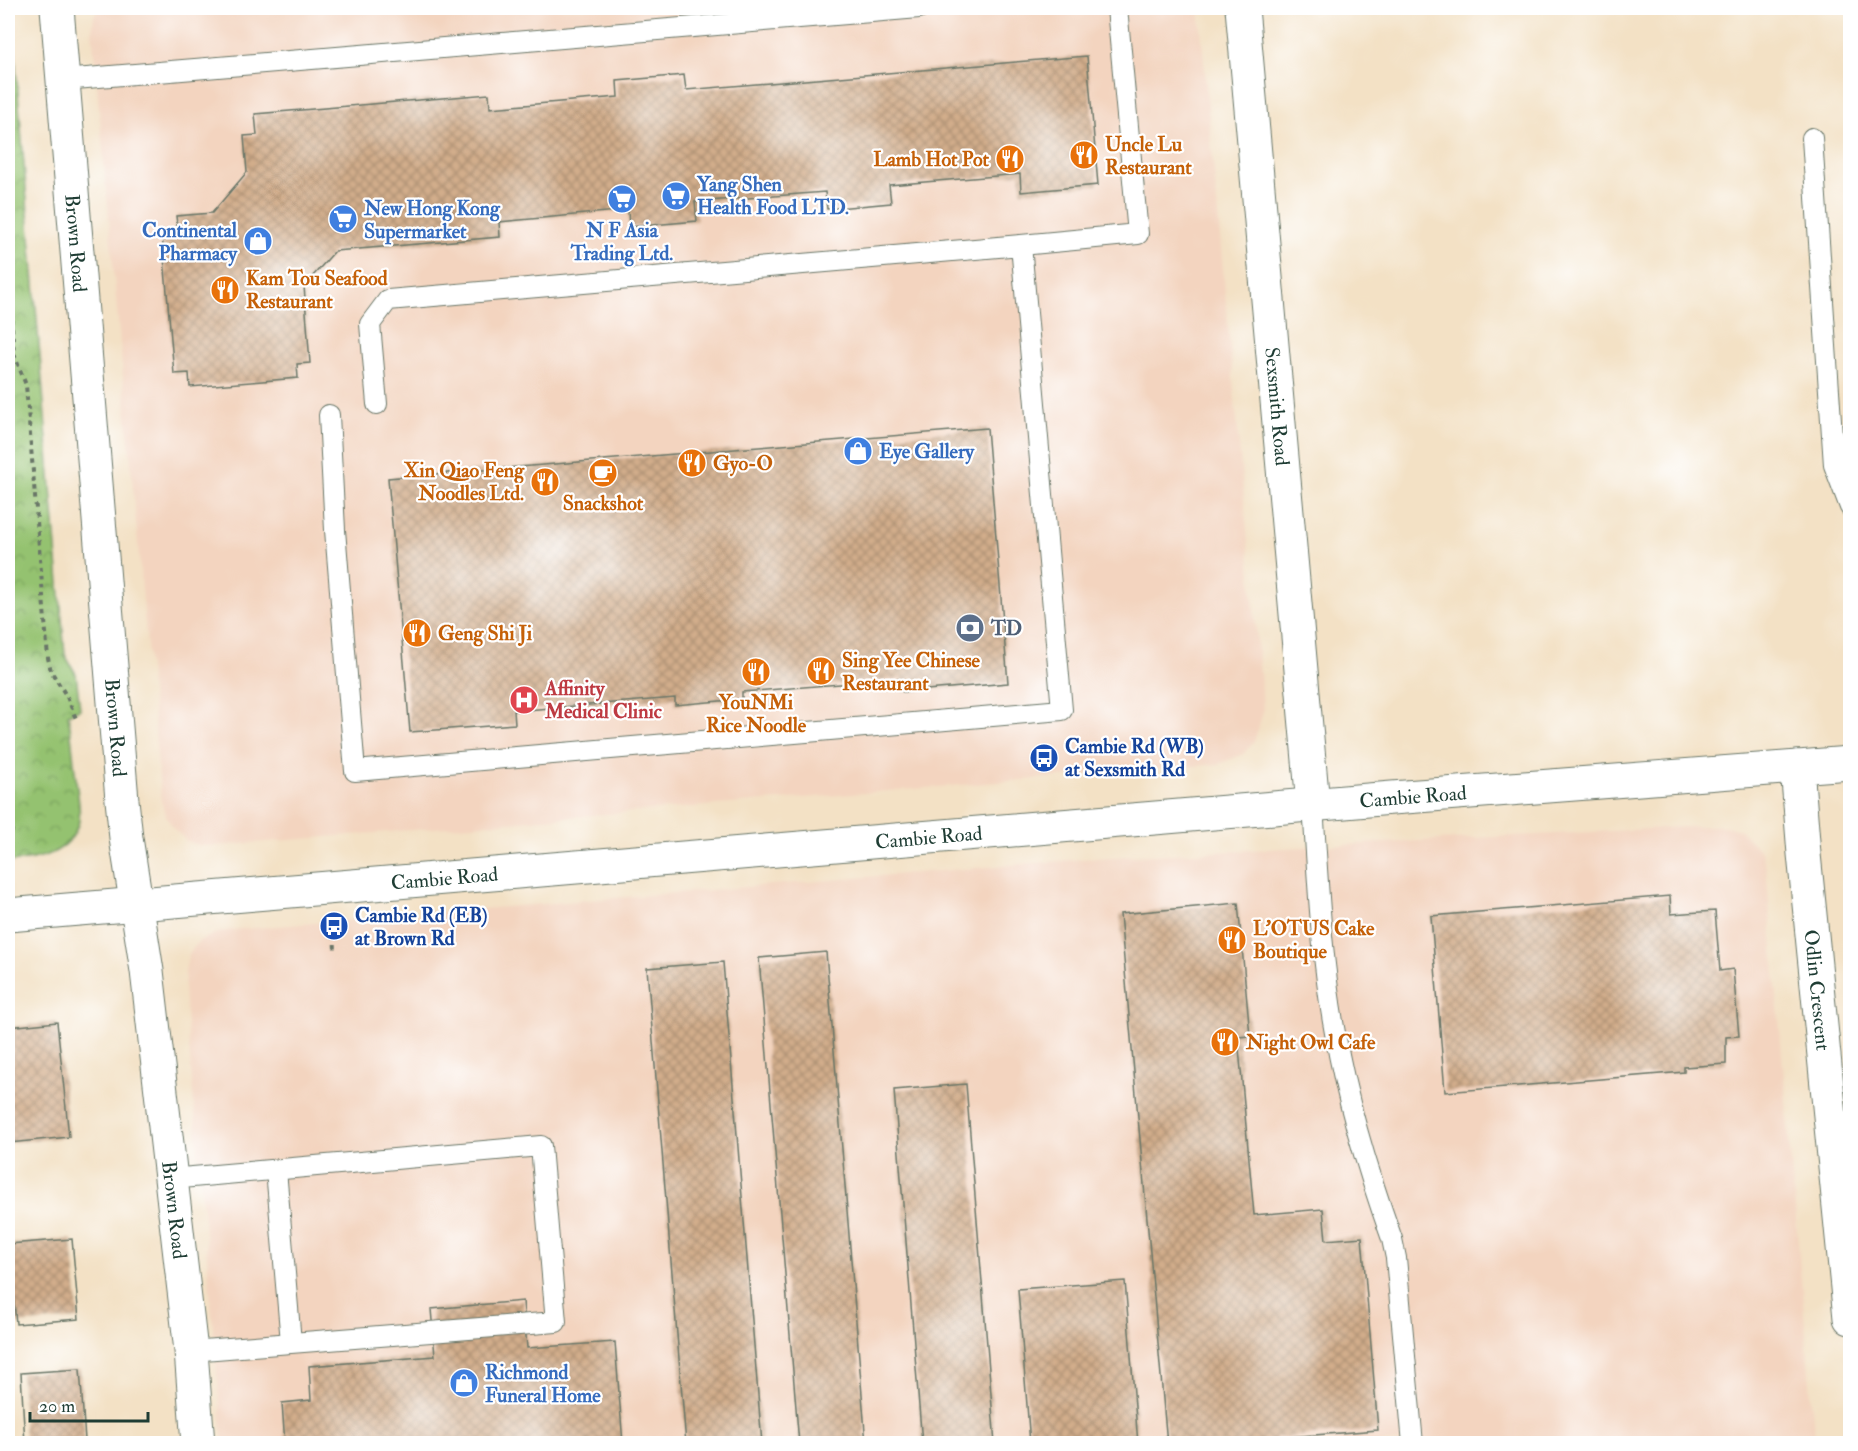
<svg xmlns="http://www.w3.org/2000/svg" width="1858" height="1451" viewBox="0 0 1858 1451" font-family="'IM FELL Double Pica',serif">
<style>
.built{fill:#f3d4bf}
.park{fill:url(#park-crowns);stroke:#5a8052;stroke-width:1.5}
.building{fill:url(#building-cross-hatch)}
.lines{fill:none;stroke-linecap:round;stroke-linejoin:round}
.service-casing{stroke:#697667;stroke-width:22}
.minor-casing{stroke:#697667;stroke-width:35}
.secondary-casing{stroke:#697667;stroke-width:35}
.path{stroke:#697667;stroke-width:4;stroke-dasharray:4.5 4.5;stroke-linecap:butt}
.service{stroke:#fff;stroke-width:20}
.minor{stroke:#fff;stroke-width:33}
.secondary{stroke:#fff;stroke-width:33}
.labels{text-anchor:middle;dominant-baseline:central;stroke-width:4.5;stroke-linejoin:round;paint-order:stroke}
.food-label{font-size:20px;font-weight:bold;fill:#c56008;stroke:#fff;text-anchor:start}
.shop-label{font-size:20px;font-weight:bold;fill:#366cbe;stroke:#fff;text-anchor:start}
.street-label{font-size:20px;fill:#1f3d34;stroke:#fff}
.service-label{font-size:20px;font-weight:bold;fill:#4e5e75;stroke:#fff;text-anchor:start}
.health-label{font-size:20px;font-weight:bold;fill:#be3a42;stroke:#fff;text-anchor:start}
.transit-label{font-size:20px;font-weight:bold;fill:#164399;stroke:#fff;text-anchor:start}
</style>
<defs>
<pattern id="park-crowns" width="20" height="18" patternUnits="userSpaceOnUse" patternTransform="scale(1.5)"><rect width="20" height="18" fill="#94c270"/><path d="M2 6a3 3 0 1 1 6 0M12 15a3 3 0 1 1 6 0" fill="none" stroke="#789f5d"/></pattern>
<pattern id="building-cross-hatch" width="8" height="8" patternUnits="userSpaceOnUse" patternTransform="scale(1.5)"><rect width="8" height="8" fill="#d2ad8b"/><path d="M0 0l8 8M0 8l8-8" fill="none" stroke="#aa8e72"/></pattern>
</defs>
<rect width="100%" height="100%" fill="#fff"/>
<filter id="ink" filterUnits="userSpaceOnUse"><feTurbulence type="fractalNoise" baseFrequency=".0167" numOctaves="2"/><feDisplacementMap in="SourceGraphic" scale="12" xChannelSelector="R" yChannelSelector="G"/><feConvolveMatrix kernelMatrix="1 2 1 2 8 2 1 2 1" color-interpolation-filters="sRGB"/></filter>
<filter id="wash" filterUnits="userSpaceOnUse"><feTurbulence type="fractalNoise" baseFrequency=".008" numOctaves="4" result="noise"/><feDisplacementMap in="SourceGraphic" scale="24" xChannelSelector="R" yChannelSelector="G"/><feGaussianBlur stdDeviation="1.35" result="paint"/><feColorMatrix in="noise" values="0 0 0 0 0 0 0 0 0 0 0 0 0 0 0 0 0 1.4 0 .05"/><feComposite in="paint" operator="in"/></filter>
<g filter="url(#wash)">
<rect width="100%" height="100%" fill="#f3e1c5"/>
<g class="built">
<path d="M 99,8 L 1199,8 L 1262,695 L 1263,712 L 1254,742 L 1243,754 L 1219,764 L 215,846 L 198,845 L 187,841 L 174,829 L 166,816 L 161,801 L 92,30 L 94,16 Z"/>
<path d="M 1706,826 L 1725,826 L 1740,830 L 1761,852 L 1766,867 L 1815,1443 L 223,1443 L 184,989 L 185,970 L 189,954 L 199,941 L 214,934 L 230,930 L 1096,858 Z"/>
</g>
<path class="park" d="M 8,8 L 10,8 L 12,21 L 65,655 L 76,674 L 80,709 L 68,714 C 72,736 73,758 76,779 C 77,792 81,809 79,821 C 71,855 36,860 8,862 Z"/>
<g id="blocks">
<g class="building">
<path d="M 1087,56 L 1098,185 L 1021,192 L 1020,174 L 889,185 L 891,203 L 827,209 L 825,192 L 695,202 L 697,221 L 629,227 L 628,210 L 499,222 L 500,237 L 335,251 L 304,286 L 310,363 L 297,364 L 298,378 L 190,387 L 189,373 L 174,374 L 162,234 L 178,233 L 176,216 L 212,213 L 247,172 L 244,136 L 257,135 L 255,114 L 489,94 L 490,108 L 618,97 L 617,81 L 684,75 L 686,90 Z"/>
<path d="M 987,428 L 1008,683 L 903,692 L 901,679 L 742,692 L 742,699 L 675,705 L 675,698 L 514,711 L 515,724 L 410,732 L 388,478 Z"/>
<path d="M 1670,896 L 1671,914 L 1715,911 L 1720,971 L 1733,969 L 1739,1036 L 1726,1037 L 1726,1064 L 1684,1067 L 1684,1072 L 1445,1092 L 1431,916 Z"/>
<path d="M 1238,903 L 1250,1036 L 1238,1037 L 1254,1215 L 1323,1209 L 1326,1240 L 1362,1237 L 1378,1430 L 1276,1438 L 1276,1444 L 1167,1444 L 1120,914 Z"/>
<path d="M 826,952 L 866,1444 L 799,1444 L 759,958 Z"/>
<path d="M 723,962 L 762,1444 L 686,1444 L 647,968 Z"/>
<path d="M 57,1022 L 69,1137 L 9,1143 L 8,1027 Z"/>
<path d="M 966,1084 L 995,1444 L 922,1444 L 894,1090 Z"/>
<path d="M 72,1239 L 79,1319 L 16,1324 L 9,1244 Z"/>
<path d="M 1125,1281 L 1138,1444 L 1030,1444 L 1018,1289 Z"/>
<path d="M 523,1301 L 527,1348 L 615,1342 L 623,1444 L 285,1444 L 282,1403 L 311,1400 L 309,1366 L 435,1356 L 431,1309 Z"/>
<path d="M 80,1369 L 85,1440 L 25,1444 L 21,1373 Z"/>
</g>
</g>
</g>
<g filter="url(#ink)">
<use href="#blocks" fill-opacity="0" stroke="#697667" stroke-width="1.5"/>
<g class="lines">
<g class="service-casing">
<g id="service">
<path d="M 63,80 L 919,8"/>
<path d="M 1812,138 L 1834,465 L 1850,507"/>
<path d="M 1021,245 L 1138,234 L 1117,8"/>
<path d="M 329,415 L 335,530 L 355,771 L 1062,710 L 1021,245 L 388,300 L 370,324 L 377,404"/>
<path d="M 1313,805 C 1318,881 1321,958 1335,1033 C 1347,1103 1368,1172 1392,1239 L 1396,1258 L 1413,1444"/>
<path d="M 276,1170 L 291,1342"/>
<path d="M 170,1179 L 541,1146 L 556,1322 L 191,1351"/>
</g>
</g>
<g class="minor-casing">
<g id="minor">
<path id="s1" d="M 57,8 L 122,800 L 126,838 L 147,971 L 191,1351 L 198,1444"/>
<path id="s2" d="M 1242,8 L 1313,805"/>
<path id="s3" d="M 1797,767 L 1804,854 L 1850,1318"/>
</g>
</g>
<g class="secondary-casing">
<g id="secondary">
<path id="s4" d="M 8,915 L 1392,798 L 1850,763"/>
</g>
</g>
<g class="path">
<path d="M 8,273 L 14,354 L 26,385 L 48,658 L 51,671 L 67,697 L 77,721"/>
<path d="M 8,784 L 10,787 L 12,835"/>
<path d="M 334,926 L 335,952"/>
</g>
<use href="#service" class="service"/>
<use href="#minor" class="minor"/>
<use href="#secondary" class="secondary"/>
</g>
</g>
<defs>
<g id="restaurant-disc" transform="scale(1.5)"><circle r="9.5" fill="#e8710a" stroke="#fff"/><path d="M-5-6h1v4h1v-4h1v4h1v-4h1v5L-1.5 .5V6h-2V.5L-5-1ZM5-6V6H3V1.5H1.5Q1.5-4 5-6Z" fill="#fff"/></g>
<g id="supermarket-disc" transform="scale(1.5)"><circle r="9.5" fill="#3f7fe0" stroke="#fff"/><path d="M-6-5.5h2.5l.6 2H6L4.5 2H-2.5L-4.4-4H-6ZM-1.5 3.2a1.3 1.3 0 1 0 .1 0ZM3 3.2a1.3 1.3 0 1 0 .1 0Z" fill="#fff"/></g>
<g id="shop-disc" transform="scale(1.5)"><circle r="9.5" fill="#3f7fe0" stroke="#fff"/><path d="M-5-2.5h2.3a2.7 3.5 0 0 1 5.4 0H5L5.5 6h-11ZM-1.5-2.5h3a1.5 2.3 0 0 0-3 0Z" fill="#fff"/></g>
<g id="cafe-disc" transform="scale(1.5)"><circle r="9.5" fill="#e8710a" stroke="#fff"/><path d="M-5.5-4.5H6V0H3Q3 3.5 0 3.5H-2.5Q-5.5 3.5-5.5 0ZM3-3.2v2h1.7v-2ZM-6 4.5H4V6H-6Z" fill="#fff"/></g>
<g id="bank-disc" transform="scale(1.5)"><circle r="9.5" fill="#5c6f8a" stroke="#fff"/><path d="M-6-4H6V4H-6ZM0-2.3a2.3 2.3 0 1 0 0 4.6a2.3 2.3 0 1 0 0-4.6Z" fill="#fff"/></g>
<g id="hospital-disc" transform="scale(1.5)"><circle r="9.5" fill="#e0444e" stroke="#fff"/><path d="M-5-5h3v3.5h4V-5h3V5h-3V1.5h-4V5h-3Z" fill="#fff"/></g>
<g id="bus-disc" transform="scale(1.5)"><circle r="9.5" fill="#1a4fb4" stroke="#fff"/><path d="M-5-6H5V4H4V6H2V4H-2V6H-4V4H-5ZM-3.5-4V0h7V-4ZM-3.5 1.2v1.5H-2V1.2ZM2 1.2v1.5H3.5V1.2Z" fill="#fff"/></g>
</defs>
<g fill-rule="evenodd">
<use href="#restaurant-disc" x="1084" y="155"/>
<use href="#restaurant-disc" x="1010" y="159"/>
<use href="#supermarket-disc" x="676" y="196"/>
<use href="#supermarket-disc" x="622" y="199"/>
<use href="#supermarket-disc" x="343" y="219"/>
<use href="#shop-disc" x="258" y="241"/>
<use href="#restaurant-disc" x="225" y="290"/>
<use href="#shop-disc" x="858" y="451"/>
<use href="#restaurant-disc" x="692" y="463"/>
<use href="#cafe-disc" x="603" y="473"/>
<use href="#restaurant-disc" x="545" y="482"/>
<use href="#bank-disc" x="970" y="628"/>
<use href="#restaurant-disc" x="417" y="633"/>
<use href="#restaurant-disc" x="821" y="671"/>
<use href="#restaurant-disc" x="756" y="672"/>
<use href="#hospital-disc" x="524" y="700"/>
<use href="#bus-disc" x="1044" y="758"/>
<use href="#bus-disc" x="334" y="926"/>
<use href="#restaurant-disc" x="1232" y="940"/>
<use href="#restaurant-disc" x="1225" y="1042"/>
<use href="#shop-disc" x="464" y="1383"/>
</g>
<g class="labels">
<g class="food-label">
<text x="1105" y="144">Uncle Lu<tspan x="1105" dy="23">Restaurant</tspan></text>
<text x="989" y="159" text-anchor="end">Lamb Hot Pot</text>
<text x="246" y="278">Kam Tou Seafood<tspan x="246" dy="23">Restaurant</tspan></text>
<text x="713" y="463">Gyo-O</text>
<text x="524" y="470" text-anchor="end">Xin Qiao Feng<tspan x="524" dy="23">Noodles Ltd.</tspan></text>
<text x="603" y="503" text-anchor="middle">Snackshot</text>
<text x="438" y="633">Geng Shi Ji</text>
<text x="842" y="660">Sing Yee Chinese<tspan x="842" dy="23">Restaurant</tspan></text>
<text x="756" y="702" text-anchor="middle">YouNMi<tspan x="756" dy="23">Rice Noodle</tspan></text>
<text x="1253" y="928">L'OTUS Cake<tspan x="1253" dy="23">Boutique</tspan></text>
<text x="1246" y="1042">Night Owl Cafe</text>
</g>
<g class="shop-label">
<text x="697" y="184">Yang Shen<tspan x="697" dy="23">Health Food LTD.</tspan></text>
<text x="364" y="208">New Hong Kong<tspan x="364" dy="23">Supermarket</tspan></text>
<text x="237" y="230" text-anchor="end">Continental<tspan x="237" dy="23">Pharmacy</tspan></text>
<text x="622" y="230" text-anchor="middle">N F Asia<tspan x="622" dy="23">Trading Ltd.</tspan></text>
<text x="879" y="451">Eye Gallery</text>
<text x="485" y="1372">Richmond<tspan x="485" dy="23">Funeral Home</tspan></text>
</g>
<g class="street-label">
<text stroke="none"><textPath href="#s1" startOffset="236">Brown Road</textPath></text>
<text stroke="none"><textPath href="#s2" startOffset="400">Sexsmith Road</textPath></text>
<text stroke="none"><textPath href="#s1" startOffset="722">Brown Road</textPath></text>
<text stroke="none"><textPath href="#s4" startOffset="1410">Cambie Road</textPath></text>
<text stroke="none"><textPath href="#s4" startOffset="924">Cambie Road</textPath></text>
<text stroke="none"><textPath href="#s4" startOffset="438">Cambie Road</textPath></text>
<text stroke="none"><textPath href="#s3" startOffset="224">Odlin Crescent</textPath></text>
<text stroke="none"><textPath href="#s1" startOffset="1208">Brown Road</textPath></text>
</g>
<g class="service-label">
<text x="991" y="628">TD</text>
</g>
<g class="health-label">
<text x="545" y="688">Affinity<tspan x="545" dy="23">Medical Clinic</tspan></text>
</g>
<g class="transit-label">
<text x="1065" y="746">Cambie Rd (WB)<tspan x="1065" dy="23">at Sexsmith Rd</tspan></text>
<text x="355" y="915">Cambie Rd (EB)<tspan x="355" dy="23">at Brown Rd</tspan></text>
</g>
</g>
<rect width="1858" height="1451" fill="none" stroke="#fff" stroke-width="30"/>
<path d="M30 1412v9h118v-9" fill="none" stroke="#1f3d34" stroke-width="3"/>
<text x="39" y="1412" font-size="18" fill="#1f3d34" stroke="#ffffff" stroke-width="4.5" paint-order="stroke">20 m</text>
</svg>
